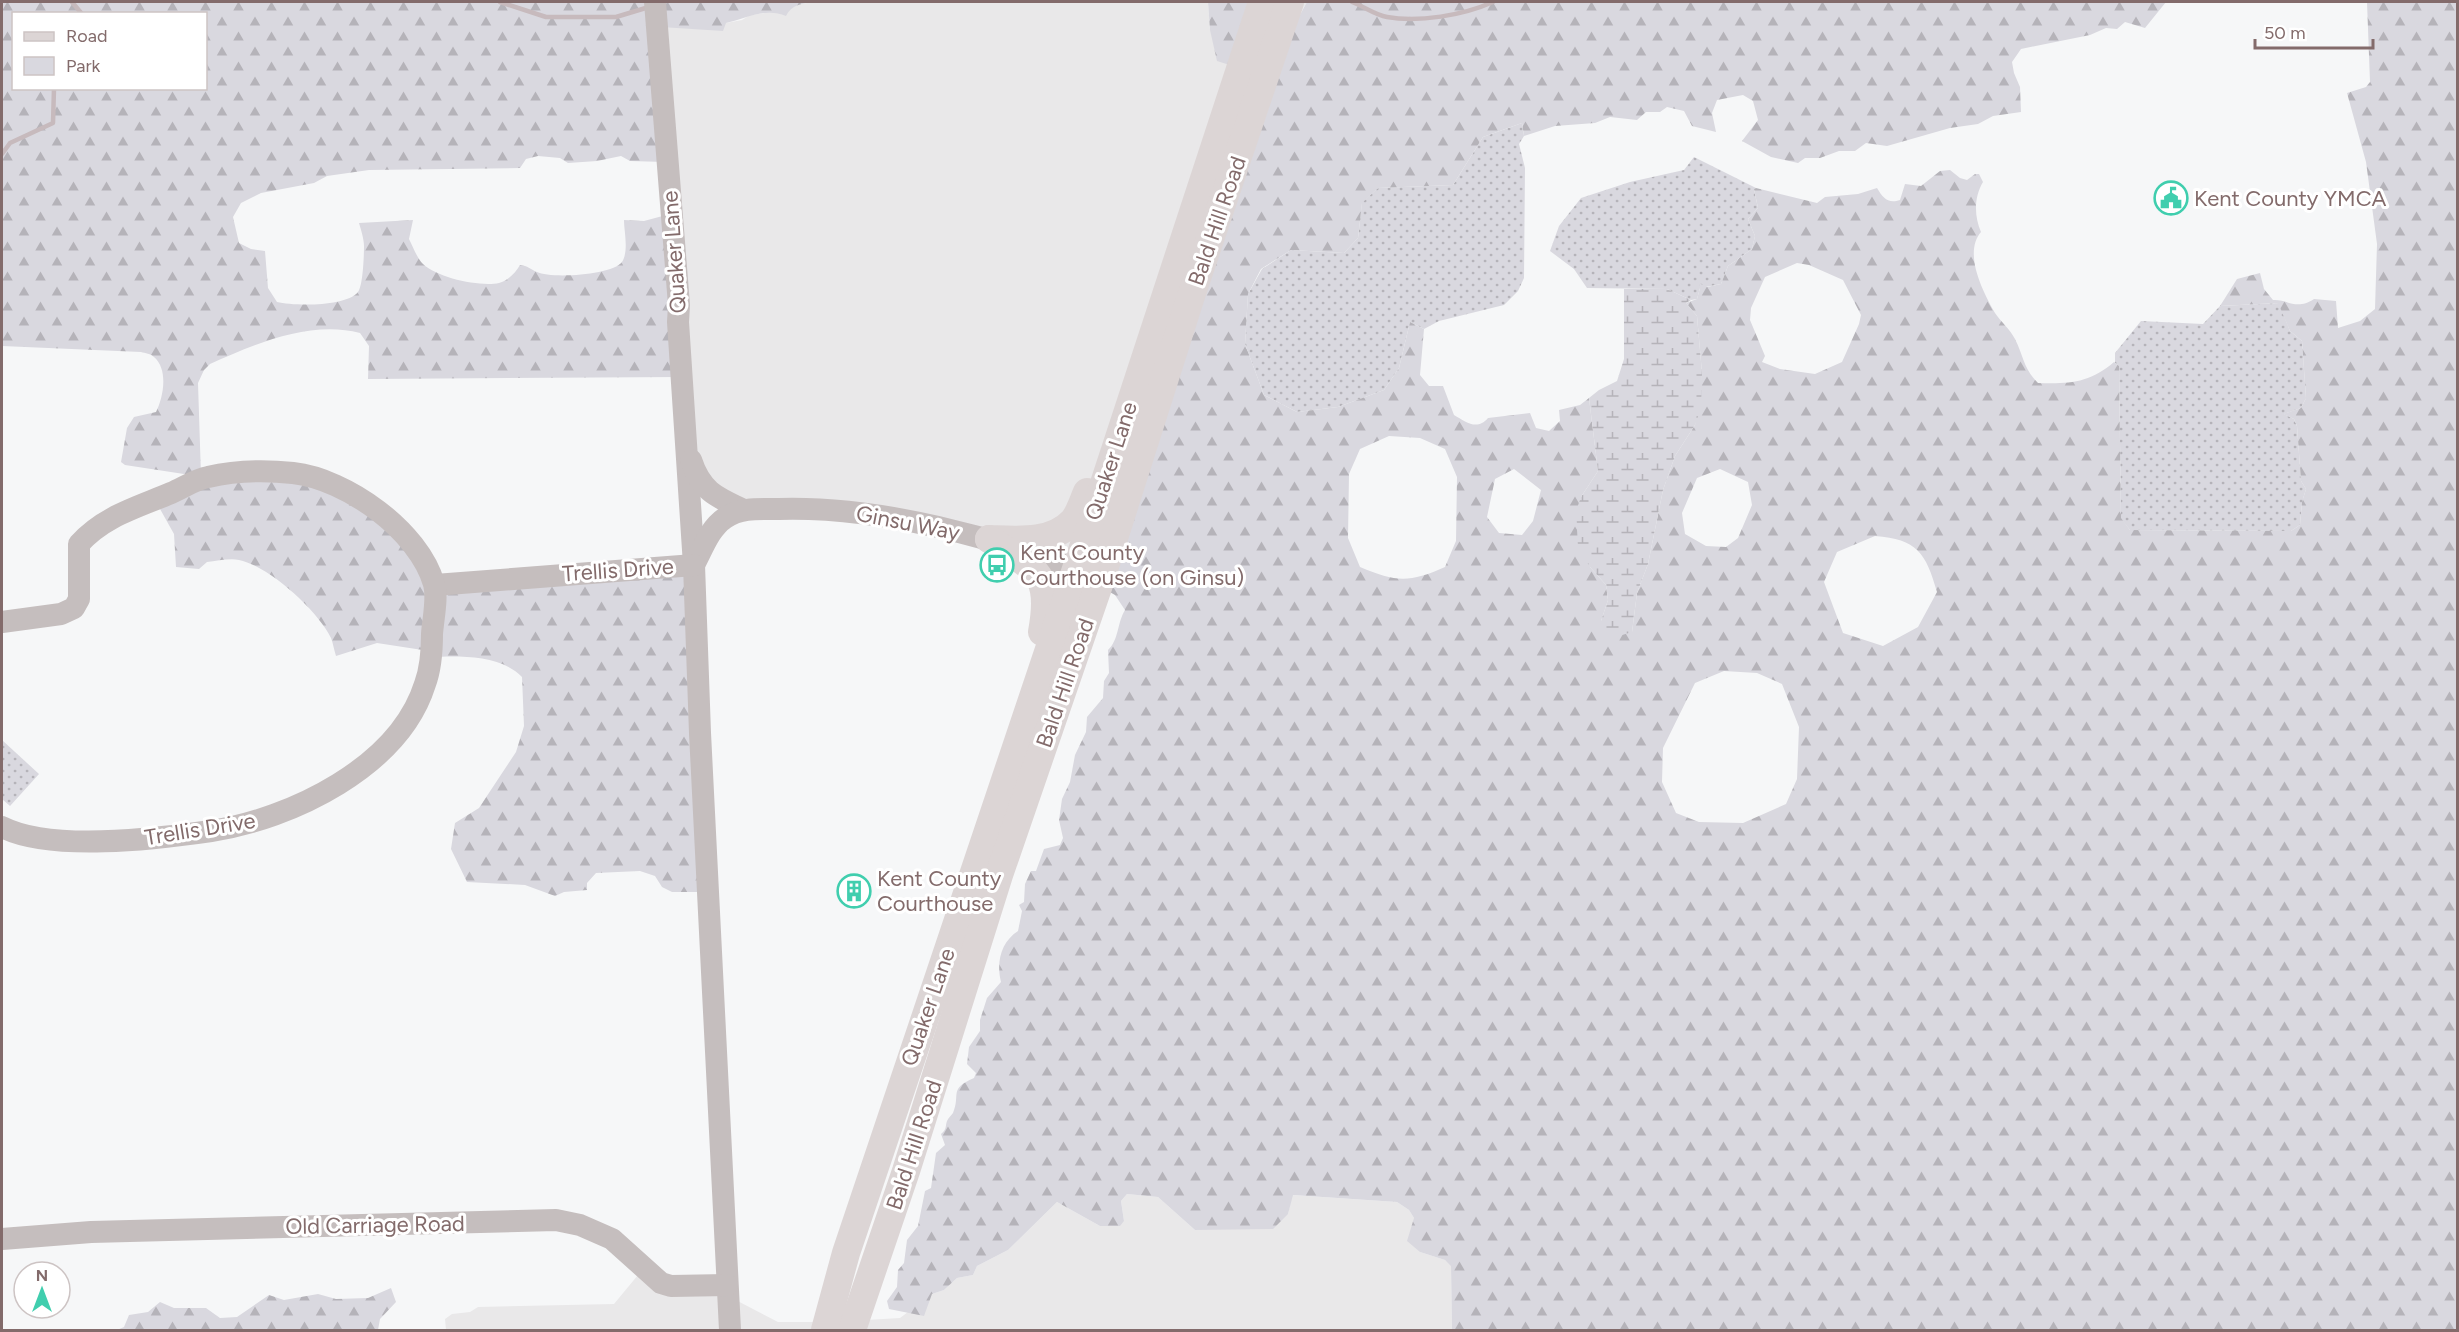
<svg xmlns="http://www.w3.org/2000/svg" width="2459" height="1332" viewBox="0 0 2459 1332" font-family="Figtree,sans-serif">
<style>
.built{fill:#e9e8e9}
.green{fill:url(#green-dots)}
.forest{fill:url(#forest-firs);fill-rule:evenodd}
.wetland{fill:url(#wetland-marsh)}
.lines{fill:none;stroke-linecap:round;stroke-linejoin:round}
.stream{stroke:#c7babd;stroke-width:4.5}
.minor{stroke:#c5bebe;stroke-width:22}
.major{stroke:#dcd5d5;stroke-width:28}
.labels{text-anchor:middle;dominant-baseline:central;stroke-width:6;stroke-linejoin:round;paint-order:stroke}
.poi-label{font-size:22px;fill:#836b6b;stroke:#fff;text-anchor:start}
.street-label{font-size:22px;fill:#836b6b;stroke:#fff}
</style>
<defs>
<pattern id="green-dots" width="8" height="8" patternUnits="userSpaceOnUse" patternTransform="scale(1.5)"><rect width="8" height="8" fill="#d9d8df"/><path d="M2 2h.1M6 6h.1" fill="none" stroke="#b5b3b9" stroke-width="1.8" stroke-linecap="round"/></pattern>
<pattern id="forest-firs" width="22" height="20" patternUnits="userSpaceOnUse" patternTransform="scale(1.5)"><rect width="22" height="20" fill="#d9d8df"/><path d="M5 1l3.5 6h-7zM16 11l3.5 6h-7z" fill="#b5b3b9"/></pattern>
<pattern id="wetland-marsh" width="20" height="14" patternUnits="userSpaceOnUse" patternTransform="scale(1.5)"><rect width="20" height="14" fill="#d9d8df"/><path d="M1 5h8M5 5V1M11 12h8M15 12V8" fill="none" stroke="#b5b3b9"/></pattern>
</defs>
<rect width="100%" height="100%" fill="#f6f7f8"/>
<g class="built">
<path d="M 814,2 L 1208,2 L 1210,30 L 1259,2 L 1307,2 L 1286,38 L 1103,561 L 998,541 L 738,508 L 695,462 L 661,27 L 726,23 L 742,20 L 750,15 L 788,10 L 800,4 Z"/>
<path d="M 1127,1194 L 1158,1197 L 1195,1230 L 1288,1214 L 1292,1195 L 1397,1202 L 1409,1210 L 1414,1218 L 1420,1252 L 1445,1260 L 1451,1265 L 1452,1330 L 446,1330 L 445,1319 L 452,1314 L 470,1312 L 478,1307 L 614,1304 L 638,1275 L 730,1297 L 778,1322 L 833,1322 L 900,1318 L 932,1294 L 944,1290 L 957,1278 L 973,1275 L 977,1266 L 1008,1250 L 1057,1202 L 1100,1226 L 1124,1221 L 1121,1201 Z"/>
</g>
<g class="green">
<path d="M 1522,123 L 1524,136 L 1519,144 L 1525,168 L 1524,278 L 1518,291 L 1504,305 L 1439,321 L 1424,329 L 1410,322 L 1399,368 L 1384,390 L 1338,407 L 1297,412 L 1264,395 L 1245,344 L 1248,294 L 1262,269 L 1291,250 L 1344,253 L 1358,238 L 1362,202 L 1378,188 L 1453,185 L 1483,137 Z"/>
<path d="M 1694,157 L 1756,188 L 1754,189 L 1758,208 L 1748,219 L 1755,236 L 1752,249 L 1728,266 L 1721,284 L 1700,288 L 1697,299 L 1691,300 L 1667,289 L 1587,288 L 1574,269 L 1550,251 L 1559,226 L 1581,198 L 1630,182 L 1684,170 Z"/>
<path d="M 2279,303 L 2290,331 L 2302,341 L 2306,398 L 2301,408 L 2284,414 L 2294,419 L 2297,426 L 2301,481 L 2306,489 L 2302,502 L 2300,525 L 2291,531 L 2130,530 L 2121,519 L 2119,366 L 2115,363 L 2115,353 L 2141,321 L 2203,324 L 2220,306 Z"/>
<path d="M 2,740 L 39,774 L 10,806 L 2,799 Z"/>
</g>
<g class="forest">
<path d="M 2,2 L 814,2 C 803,3 791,5 786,16 C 765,7 746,19 726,23 L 723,31 L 661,27 L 665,162 L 630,161 L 621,156 L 597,161 L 568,163 L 560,158 L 538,156 L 526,159 L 520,168 L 369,170 L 327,176 L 314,183 L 261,193 L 241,203 L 233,217 L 239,243 L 251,249 L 265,251 L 268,288 L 277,302 C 294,306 346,307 358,292 C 363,286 364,255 364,246 C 364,239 361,230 359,223 L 413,220 L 409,239 C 413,247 417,258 423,264 C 438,278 480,287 499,283 C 508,281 516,272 520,265 C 528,266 530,269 537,272 C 551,279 613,275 622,262 C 629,251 624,231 624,220 L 644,221 L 670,214 L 681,377 L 368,379 L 369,346 L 360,333 C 310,320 255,344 210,364 L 204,370 L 198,383 L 201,476 L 257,470 L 360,497 L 434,580 L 693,564 L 707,892 L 672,892 L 662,887 L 655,876 L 640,871 L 596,873 L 587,883 L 587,890 L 564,892 L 555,896 L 525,885 L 467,882 L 451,849 L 455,823 L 479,808 L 516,752 L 524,726 L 522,677 C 501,655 461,656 433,657 L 429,651 L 377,643 L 336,656 C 334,650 333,643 331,638 C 318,611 269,566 239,560 C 230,558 217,561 207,562 L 199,569 L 176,567 L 174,534 L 155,500 L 197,476 L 125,465 L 121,462 L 127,428 L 134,417 L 156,412 C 163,398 169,370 154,357 C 151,354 145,353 141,352 L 2,346 ZM 14,14 L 206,14 L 206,88 L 14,88 Z"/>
<path d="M 1208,2 L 1259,2 L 1236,67 L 1217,61 L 1210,30 Z"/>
<path d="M 1307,2 L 2166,2 L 2145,28 L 2125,22 L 2117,29 L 2106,28 L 2090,35 L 2021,49 L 2012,62 L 2014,73 L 2020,87 L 2021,112 L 1993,116 L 1978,124 L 1950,128 L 1887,146 L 1866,143 L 1855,151 L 1839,151 L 1820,158 L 1805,158 L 1798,163 L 1771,157 L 1742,141 L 1758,120 L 1753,101 L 1743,95 L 1717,100 L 1712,113 L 1716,132 L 1692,126 L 1684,111 L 1667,107 L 1660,112 L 1646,112 L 1637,120 L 1610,117 L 1595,123 L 1555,126 L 1524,136 L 1522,123 L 1483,137 L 1453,185 L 1378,188 L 1362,203 L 1358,238 L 1344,253 L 1291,250 L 1261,269 L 1248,294 L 1245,344 L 1264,395 L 1297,412 L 1338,407 L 1384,390 L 1399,368 L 1410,322 L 1424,329 L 1420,375 L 1429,386 L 1443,386 L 1454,415 C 1466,422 1477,431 1488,418 L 1530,413 L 1536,428 L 1549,431 L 1560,421 L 1559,410 L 1580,405 L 1589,398 L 1598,471 L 1581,497 L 1590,567 L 1606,585 L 1608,600 L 1601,621 L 1632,632 L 1637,593 L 1648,564 L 1663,490 L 1675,456 L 1695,425 L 1702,373 L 1697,316 L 1686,303 L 1697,299 L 1700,288 L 1699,283 L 1707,287 L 1721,284 L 1728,266 L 1752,249 L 1755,236 L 1748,219 L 1758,208 L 1754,189 L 1756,188 L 1817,203 L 1825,197 L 1858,194 L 1877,188 C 1883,198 1888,204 1900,200 L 1905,184 L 1921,186 L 1940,171 L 1950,170 L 1960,178 L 1967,180 L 1975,174 L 1979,174 L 1983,182 C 1974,197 1974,216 1981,232 C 1963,253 1983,292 1995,313 C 2001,322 2010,329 2015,339 C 2024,357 2023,368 2038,383 C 2069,384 2090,383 2114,362 L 2119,366 L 2121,518 L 2130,530 L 2291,531 L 2300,525 L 2302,502 L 2306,489 L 2301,481 L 2297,426 L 2294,419 L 2283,414 L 2301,408 L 2306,398 L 2302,341 L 2290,331 L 2278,303 L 2220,306 L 2237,279 L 2260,273 L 2264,289 L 2273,300 C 2288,299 2296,311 2314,299 L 2336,301 L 2338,328 L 2360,321 L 2375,309 L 2377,244 L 2366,162 L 2347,93 L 2366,87 L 2370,82 L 2367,2 L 2457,2 L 2457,1330 L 1452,1330 L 1451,1266 L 1445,1260 L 1420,1252 L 1407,1241 L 1414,1218 L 1409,1210 L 1397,1202 L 1293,1195 L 1288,1214 L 1273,1229 L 1195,1230 L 1158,1197 L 1127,1194 L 1121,1201 L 1124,1221 L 1120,1226 L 1100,1226 L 1057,1202 L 1008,1250 L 977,1266 L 973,1275 L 957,1278 L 944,1290 L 932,1294 L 924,1316 L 889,1309 L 887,1301 L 897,1287 L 898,1270 L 904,1263 L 907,1240 L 918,1226 L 925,1191 L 931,1188 L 936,1153 L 945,1145 L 941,1134 C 947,1129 945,1127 947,1121 C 948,1118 951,1116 953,1113 C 961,1094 948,1089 974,1078 L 976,1073 L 967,1064 L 969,1047 L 980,1031 L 980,1020 L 987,998 L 1001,982 C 996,962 1001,942 1018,931 L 1022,911 L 1019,905 L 1024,902 L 1025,884 L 1031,871 L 1036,871 L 1044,849 L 1060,845 L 1063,838 L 1059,820 L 1062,799 L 1070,782 L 1075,755 L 1086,732 L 1087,717 L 1103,698 L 1104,681 L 1109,673 L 1108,650 C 1119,640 1117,623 1125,610 L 1115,595 L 1092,582 L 1287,38 ZM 1797,263 L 1809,265 L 1843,280 L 1861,315 L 1859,324 L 1842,362 L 1815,374 L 1780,369 L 1762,362 L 1765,356 L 1750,320 L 1751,308 L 1765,277 ZM 1389,436 L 1420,438 L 1445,449 L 1457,477 L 1456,541 L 1445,567 C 1409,583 1396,582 1360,567 L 1348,538 L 1349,474 L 1360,449 ZM 1514,469 L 1541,490 L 1533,521 L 1522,535 L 1499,533 L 1487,517 L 1495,479 ZM 1720,469 L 1748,482 L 1752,505 L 1738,538 L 1726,547 L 1706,546 L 1685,534 L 1682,513 L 1697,478 ZM 1875,536 C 1917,539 1926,553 1937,592 L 1918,627 L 1883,646 L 1843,633 L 1824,582 L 1837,552 ZM 1724,671 L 1757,673 L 1782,684 L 1799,727 L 1797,779 L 1786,804 L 1743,823 L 1699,822 L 1676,813 L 1662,782 L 1663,748 L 1695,683 Z"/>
<path d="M 391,1288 L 396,1302 L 380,1319 L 378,1330 L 117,1330 L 124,1327 L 129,1315 L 148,1312 L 160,1302 L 174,1308 L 206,1308 L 220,1318 L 237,1317 L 269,1295 L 284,1300 L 318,1294 L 336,1299 L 368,1298 Z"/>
</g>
<path class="wetland" d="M 1624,289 L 1667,289 L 1691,300 L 1686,303 L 1697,316 L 1702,373 L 1701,408 L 1695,425 L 1675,456 L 1663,490 L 1648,564 L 1637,593 L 1632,632 L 1619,636 L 1603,633 L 1601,621 L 1608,600 L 1606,585 L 1590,567 L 1578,547 L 1576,511 L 1581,497 L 1598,471 L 1589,398 L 1599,390 L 1617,381 L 1624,359 Z"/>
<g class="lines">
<g class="stream">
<path d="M 72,2 L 82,14"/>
<path d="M 500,2 L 546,17 L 616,17 L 649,7"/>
<path d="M 1352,2 C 1363,6 1375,15 1387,17 C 1418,23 1464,15 1493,2"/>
<path d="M 2,154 L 10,143 L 53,123 L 54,88"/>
</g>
<g class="minor">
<path d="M 655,2 L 679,305 L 678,322 L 694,565 L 700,733 L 730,1330"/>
<path d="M 691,460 C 701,491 716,497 744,510"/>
<path d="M 695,563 C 703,548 710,528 725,518 C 741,507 760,509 779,509 C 880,506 998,538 1091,575"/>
<path d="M 435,585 L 694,565"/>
<path d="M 2,622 L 61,614 L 74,608 L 79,599 L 79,544 C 104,516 138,507 171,493 C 183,488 196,479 208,477 C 234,471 266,470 293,473 C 347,479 419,531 434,584 C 438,598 433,619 432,634 C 432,650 431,668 425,684 C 399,767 291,819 211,831 C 156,839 51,852 2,827"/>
<path d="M 2,1239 L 91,1232 L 556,1220 L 580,1225 L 612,1239 L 661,1283 L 671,1286 L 727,1285"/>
</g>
<g class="major">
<path d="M 989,539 C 1016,540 1052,544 1073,521 C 1079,514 1083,501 1087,492"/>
<path d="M 989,539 C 1035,570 1053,571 1042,632"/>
<path d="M 825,1330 L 846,1253 L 1076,569 L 1262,2"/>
<path d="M 852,1330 L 906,1171 L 999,875 L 1101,579 L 1191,296 L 1290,2"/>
</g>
</g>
<defs>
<g id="civic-ring" transform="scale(1.725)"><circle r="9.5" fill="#fff" stroke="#40ceae" stroke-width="1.5"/><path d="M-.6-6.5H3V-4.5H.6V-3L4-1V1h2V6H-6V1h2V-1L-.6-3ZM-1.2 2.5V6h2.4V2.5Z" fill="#40ceae"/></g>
<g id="bus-ring" transform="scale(1.725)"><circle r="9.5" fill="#fff" stroke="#40ceae" stroke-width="1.5"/><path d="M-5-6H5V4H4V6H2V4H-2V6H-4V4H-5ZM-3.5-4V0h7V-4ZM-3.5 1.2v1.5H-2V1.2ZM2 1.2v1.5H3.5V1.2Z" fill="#40ceae"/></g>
<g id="building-ring" transform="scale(1.725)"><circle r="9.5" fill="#fff" stroke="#40ceae" stroke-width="1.5"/><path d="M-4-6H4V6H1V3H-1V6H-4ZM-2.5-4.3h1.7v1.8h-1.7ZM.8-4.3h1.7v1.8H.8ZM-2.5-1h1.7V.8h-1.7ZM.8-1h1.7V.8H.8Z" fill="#40ceae"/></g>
</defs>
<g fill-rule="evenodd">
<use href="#civic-ring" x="2171" y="198"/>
<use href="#bus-ring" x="997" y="565"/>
<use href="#building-ring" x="854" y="891"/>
</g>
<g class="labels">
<g class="poi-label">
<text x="2194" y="198">Kent County YMCA</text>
<text x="1020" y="552">Kent County<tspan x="1020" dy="25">Courthouse (on Ginsu)</tspan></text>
<text x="877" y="878">Kent County<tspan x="877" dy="25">Courthouse</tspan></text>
</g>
<g class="street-label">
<text transform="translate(1217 221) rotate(-71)">Bald Hill Road</text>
<text transform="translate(674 252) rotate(-94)">Quaker Lane</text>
<text transform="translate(1111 461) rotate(-72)">Quaker Lane</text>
<text transform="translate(908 523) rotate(11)">Ginsu Way</text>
<text transform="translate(618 570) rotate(-4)">Trellis Drive</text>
<text transform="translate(1065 683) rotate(-71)">Bald Hill Road</text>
<text transform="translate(200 829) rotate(-9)">Trellis Drive</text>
<text transform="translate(928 1007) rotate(-71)">Quaker Lane</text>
<text transform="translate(914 1145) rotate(-72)">Bald Hill Road</text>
<text transform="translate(375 1225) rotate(-1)">Old Carriage Road</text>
</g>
</g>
<rect width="2459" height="1332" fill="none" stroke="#836b6b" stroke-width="6"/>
<rect x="12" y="12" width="195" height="78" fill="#ffffff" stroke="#cdc4c4" stroke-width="1.5"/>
<rect x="24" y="32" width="30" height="9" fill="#dcd5d5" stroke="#cdc4c4" stroke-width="1.5"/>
<text x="66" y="42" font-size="18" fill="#836b6b">Road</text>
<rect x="24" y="57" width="30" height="18" fill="#d9d8df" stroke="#cdc4c4" stroke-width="1.5"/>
<text x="66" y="72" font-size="18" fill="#836b6b">Park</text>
<g transform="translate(42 1290)"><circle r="28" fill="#ffffff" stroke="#cdc4c4" stroke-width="1.5"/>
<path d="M0-4.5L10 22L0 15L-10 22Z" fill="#40ceae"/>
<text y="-9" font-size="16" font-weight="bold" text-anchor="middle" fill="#836b6b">N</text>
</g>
<path d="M2255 39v9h118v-9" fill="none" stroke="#836b6b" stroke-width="3"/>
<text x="2264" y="39" font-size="18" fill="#836b6b" stroke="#ffffff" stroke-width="4.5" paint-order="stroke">50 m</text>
</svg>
